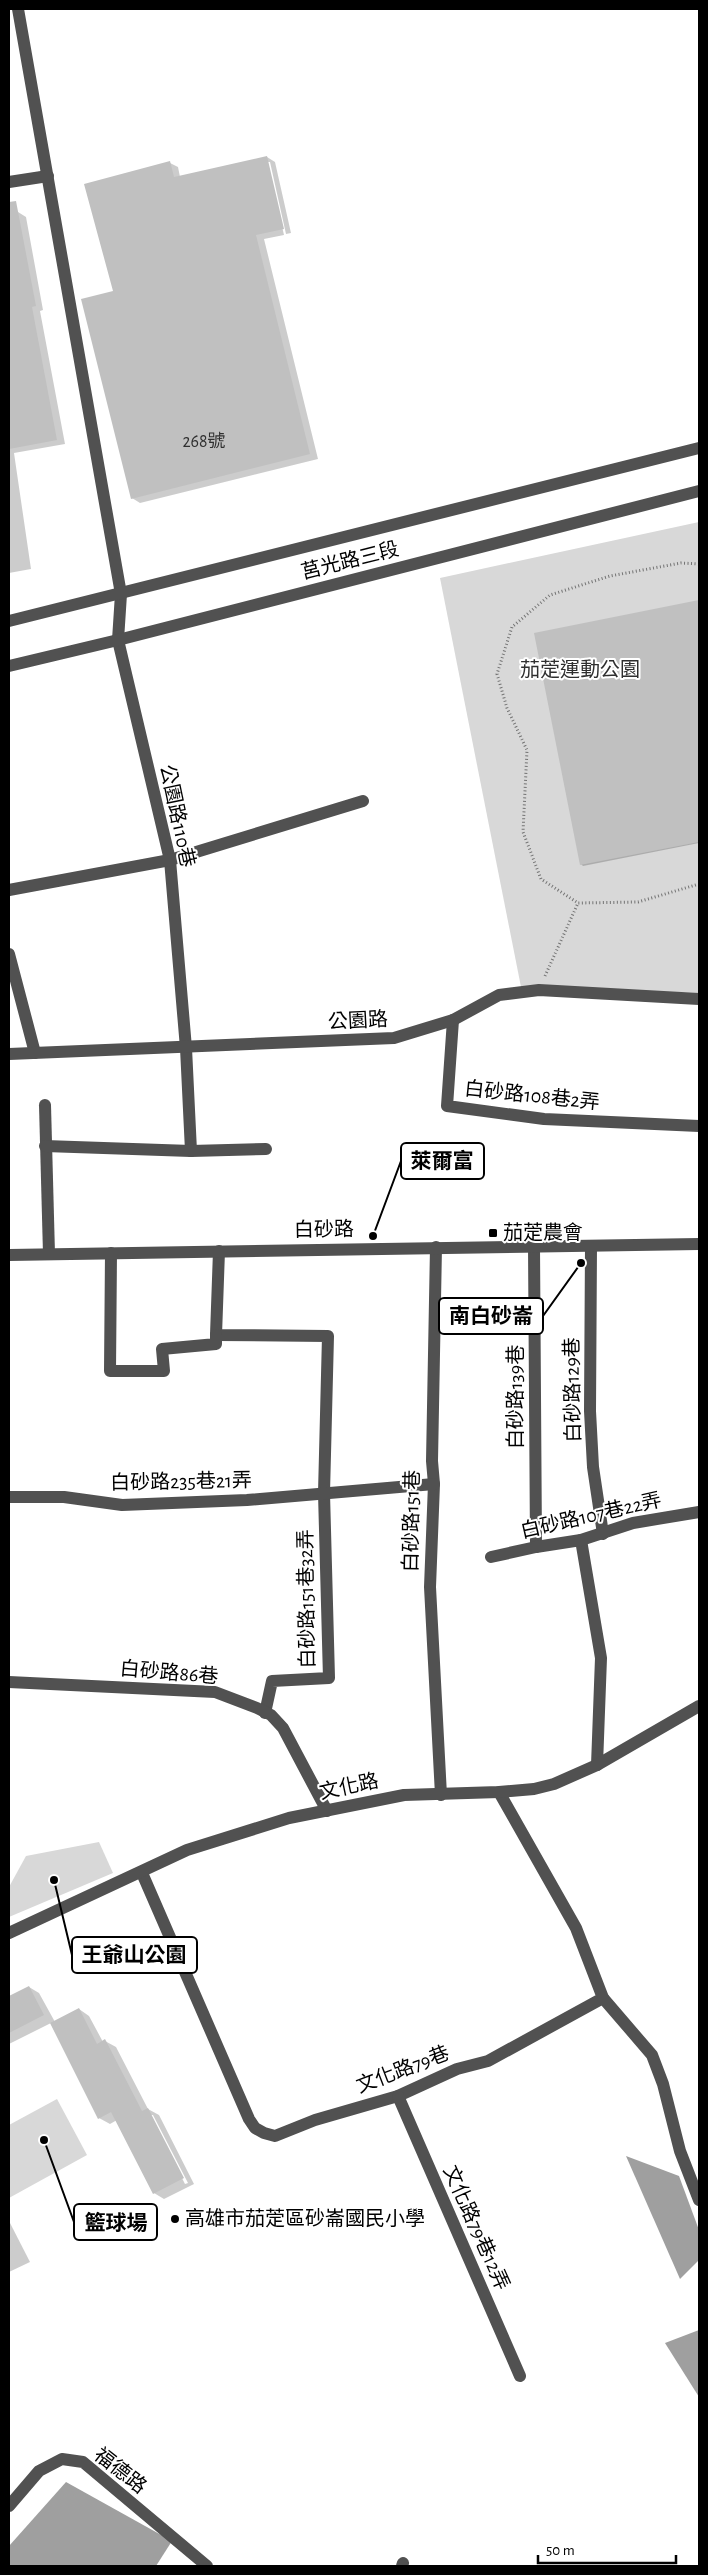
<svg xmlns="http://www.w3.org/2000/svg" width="708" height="2575" viewBox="0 0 708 2575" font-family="'Alegreya Sans','Noto Sans TC',sans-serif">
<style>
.green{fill:#d8d8d8}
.water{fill:#9f9f9f}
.shadow{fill:#0003;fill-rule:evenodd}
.building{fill:#c0c0c0}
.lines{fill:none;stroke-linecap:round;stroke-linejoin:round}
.path{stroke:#737373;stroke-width:3;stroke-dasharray:1 2.5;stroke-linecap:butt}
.minor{stroke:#515151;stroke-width:12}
.poi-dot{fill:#000;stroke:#fff;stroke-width:2}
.labels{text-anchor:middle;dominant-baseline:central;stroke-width:4;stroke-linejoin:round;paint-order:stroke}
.number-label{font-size:18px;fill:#303030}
.street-label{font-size:20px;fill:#000;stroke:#fff}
.park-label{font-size:20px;fill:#2f2f2f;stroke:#fff}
.poi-label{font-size:20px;fill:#000;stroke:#fff;text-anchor:start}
.leader{fill:none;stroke:#000;stroke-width:2}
.callout-dot{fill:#000;stroke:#fff;stroke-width:2}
.callout{fill:#fff;stroke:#000;stroke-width:2}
.callout-label{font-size:21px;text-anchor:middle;font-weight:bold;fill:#000}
</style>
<rect width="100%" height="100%" fill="#fff"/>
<g class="green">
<path d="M 699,522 L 699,993 L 521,987 L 440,578 Z"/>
<path d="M 99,1842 L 113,1873 L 9,1917 L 9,1887 L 26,1856 Z"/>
<path d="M 57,2099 L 87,2155 L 9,2198 L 9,2125 Z"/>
</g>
<g class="water">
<path d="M 626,2156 L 679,2176 L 699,2230 L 699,2260 L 680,2279 Z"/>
<path d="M 699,2330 L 699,2397 L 665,2343 Z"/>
<path d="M 66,2482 L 172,2541 L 156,2566 L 9,2566 L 9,2546 Z"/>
</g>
<g class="shadow">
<path d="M 267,157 L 275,162 L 291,233 L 286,234 L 270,162 L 267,162 L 284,235 L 264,239 L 318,459 L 140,503 L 132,498 L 114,292 L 170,163 L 178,167 L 180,177 Z"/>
<path d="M 18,212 L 26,217 L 43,310 L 40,311 L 65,444 L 14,453 L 31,569 L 9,573 L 9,214 Z"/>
<path d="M 699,601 L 699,843 L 583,866 L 581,864 L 535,634 Z"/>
<path d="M 29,1987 L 39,1993 L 55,2022 L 79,2009 L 89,2016 L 103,2042 L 105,2041 L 116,2047 L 148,2109 L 159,2115 L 194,2184 L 164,2199 L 154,2193 L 117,2120 L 110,2124 L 99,2118 L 51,2023 L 9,2044 L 9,1998 ZM 150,2115 L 153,2115 L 188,2183 L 185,2184 Z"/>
<path d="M 9,2221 L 30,2262 L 9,2272 Z"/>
</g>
<g class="building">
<path d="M 267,156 L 284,229 L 256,235 L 310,454 L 131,499 L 81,299 L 113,291 L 84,184 L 170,161 L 174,177 Z"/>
<path d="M 16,201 L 36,306 L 32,307 L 57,440 L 9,449 L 9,202 Z"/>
<path d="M 699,600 L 699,842 L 580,865 L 534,633 Z"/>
<path d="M 29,1986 L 44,2015 L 9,2033 L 9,1996 Z"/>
<path d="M 79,2008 L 97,2044 L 105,2039 L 142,2111 L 148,2108 L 184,2178 L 153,2194 L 111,2112 L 98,2119 L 50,2023 Z"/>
</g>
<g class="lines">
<g class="path">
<path d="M 699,564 L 681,563 L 610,576 L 550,595 L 512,627 L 497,674 L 507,708 L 527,750 L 523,832 L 541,879 L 578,903 L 638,902 L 699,884"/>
<path d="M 545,976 L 578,903"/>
</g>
<g class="minor">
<path d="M 18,9 L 121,594 L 118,640 L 170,860 L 186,1048 L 191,1151"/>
<path d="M 9,182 L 48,176"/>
<path d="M 9,621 L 699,448"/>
<path d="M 9,666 L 118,640 L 699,491"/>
<path d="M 9,890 L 170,860 L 363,801"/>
<path d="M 9,954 L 35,1053"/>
<path d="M 453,1020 L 447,1106 L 544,1119 L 699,1126"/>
<path d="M 9,1054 L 394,1038 L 453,1020 L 499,995 L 539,990 L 699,999"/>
<path d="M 45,1105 L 49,1254"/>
<path d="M 45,1146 L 191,1151 L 266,1149"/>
<path d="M 534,1246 L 536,1547"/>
<path d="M 591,1246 L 590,1411 L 593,1467 L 603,1534"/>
<path d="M 436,1247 L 432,1461 L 434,1484 L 430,1587 L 441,1795"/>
<path d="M 219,1251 L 216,1335 L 328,1336 L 324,1493 L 329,1678 L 272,1681 L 265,1713"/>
<path d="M 111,1253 L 110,1371 L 164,1371 L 162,1349 L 216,1344 L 216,1335"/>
<path d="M 9,1255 L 699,1244"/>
<path d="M 9,1497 L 64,1497 L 122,1505 L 247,1500 L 434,1484"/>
<path d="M 581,1540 L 601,1658 L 597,1765"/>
<path d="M 491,1557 L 536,1547 L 581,1540 L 633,1523 L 699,1512"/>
<path d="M 9,1682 L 215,1692 L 257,1708 L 271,1715 L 283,1728 L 327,1811"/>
<path d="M 142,1873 L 249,2119 L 255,2128 L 264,2133 L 275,2136 L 315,2120 L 398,2096 L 457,2069 L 488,2061 L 603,1998 L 576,1928 L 499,1792"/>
<path d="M 9,1933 L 187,1850 L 289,1818 L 404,1795 L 499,1792 L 534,1789 L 554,1784 L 597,1765 L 699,1706"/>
<path d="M 603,1998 L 652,2055 L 663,2084 L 680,2151 L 699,2200"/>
<path d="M 398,2096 L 520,2376"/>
<path d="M 9,2506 L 39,2471 L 62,2459 L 83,2462 L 207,2566"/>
<path d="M 402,2566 L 403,2563"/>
</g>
</g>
<g class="poi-dot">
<rect x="488" y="1228" width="10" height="10" rx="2.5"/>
<circle cx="175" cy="2219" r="5"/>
</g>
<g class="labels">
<g class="number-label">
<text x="204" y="442">268號</text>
</g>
<g class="street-label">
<text transform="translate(350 561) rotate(-14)">莒光路三段</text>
<text transform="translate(177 816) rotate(78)">公園路110巷</text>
<text transform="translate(358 1021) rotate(-3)">公園路</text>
<text transform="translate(532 1096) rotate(6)">白砂路108巷2弄</text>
<text transform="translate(324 1230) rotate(-1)">白砂路</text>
<text transform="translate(573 1390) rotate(-91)">白砂路129巷</text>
<text transform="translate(516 1397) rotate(-90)">白砂路139巷</text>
<text transform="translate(181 1482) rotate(-1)">白砂路235巷21弄</text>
<text transform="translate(591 1516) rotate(-13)">白砂路107巷22弄</text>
<text transform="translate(412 1521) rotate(-89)">白砂路151巷</text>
<text transform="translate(307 1599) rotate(-91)">白砂路151巷32弄</text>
<text transform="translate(169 1673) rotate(5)">白砂路86巷</text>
<text transform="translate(349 1787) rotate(-12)">文化路</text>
<text transform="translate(403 2070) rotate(-21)">文化路79巷</text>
<text transform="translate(476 2228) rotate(66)">文化路79巷12弄</text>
<text transform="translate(120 2471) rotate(38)">福德路</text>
</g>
<g class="park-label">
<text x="580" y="670">茄萣運動公園</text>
</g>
<g class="poi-label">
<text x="503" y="1233">茄萣農會</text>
<text x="185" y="2219">高雄市茄萣區砂崙國民小學</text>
</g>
</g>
<path class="leader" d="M373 1236L401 1161M581 1263L543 1316M54 1880L72 1955M44 2140L74 2222"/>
<g class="callout-dot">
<circle cx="373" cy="1236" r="5"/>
<circle cx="581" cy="1263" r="5"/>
<circle cx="54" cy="1880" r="5"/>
<circle cx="44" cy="2140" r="5"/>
</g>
<g class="callout">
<rect x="401" y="1143" width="83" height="36" rx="5"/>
<rect x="439" y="1298" width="104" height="36" rx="5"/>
<rect x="72" y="1937" width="125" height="36" rx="5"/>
<rect x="74" y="2204" width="83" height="36" rx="5"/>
</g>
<g class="callout-label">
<text x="442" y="1168">萊爾富</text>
<text x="491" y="1323">南白砂崙</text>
<text x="134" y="1962">王爺山公園</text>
<text x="116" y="2230">籃球場</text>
</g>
<rect width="708" height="2575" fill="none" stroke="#000000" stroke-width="20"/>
<path d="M538 2555v8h138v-8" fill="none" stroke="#000000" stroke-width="2.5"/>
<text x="546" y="2555" font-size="15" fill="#000000" stroke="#ffffff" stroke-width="4" paint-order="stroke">50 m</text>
</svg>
